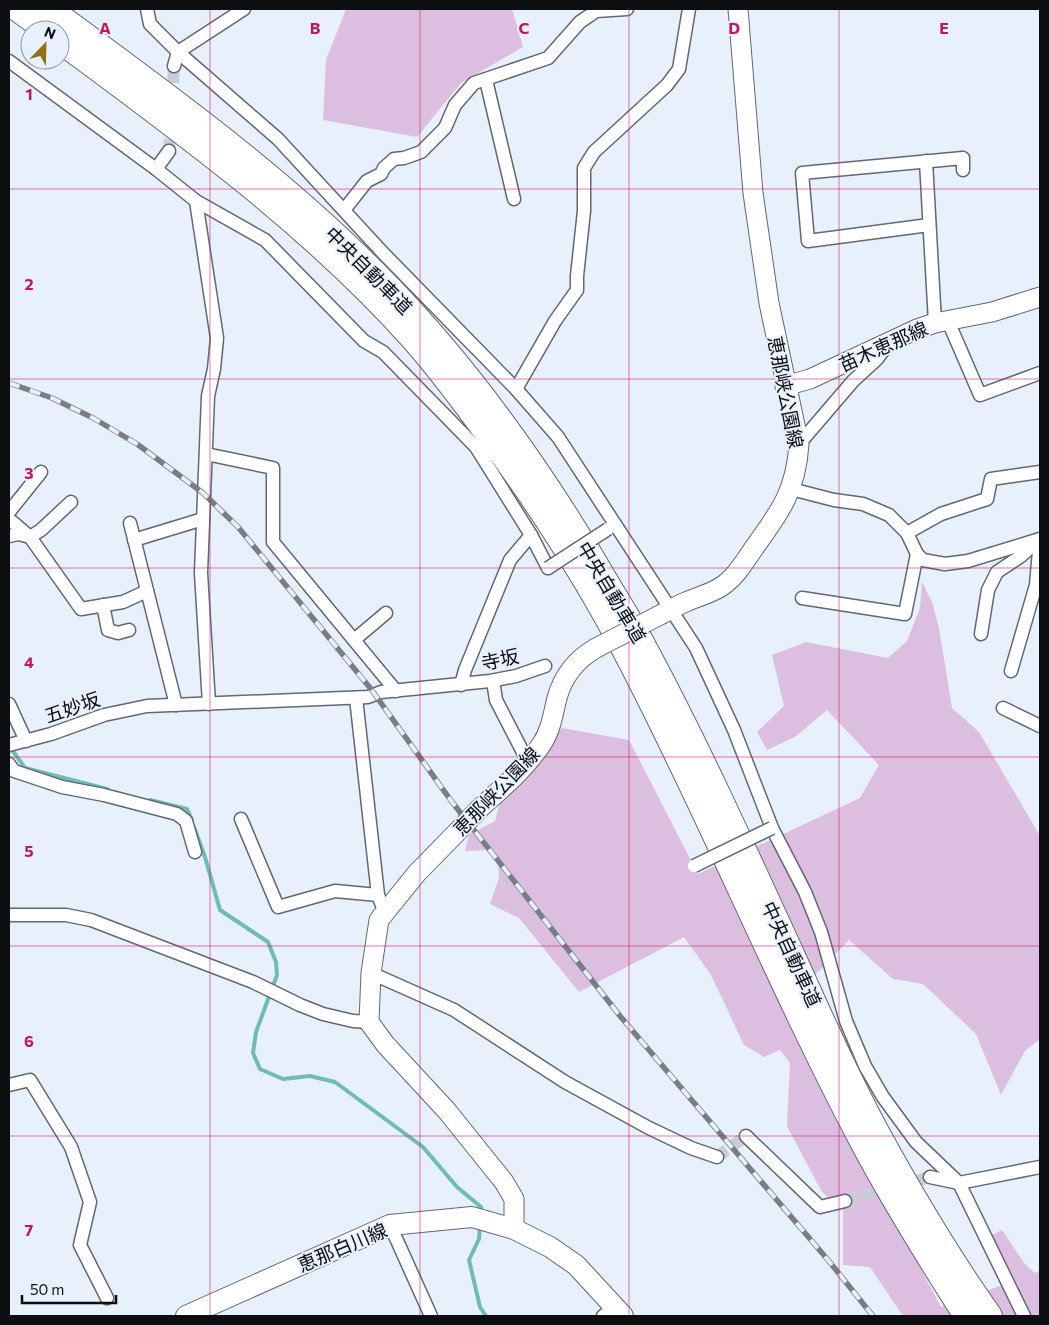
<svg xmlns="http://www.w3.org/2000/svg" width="1049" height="1325" viewBox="0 0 1049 1325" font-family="Commissioner,'Noto Sans JP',sans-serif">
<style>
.green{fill:#dcbee0}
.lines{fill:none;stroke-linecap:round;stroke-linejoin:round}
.stream{stroke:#6dbcb5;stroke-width:4}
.minor-tunnel{stroke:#c7ced8;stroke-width:12;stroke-dasharray:12 6;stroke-linecap:butt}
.minor-casing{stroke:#616871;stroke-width:15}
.secondary-casing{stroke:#616871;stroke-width:21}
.primary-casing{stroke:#616871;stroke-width:22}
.motorway-casing{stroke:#616871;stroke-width:26}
.minor{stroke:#fff;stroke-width:12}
.secondary{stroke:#fff;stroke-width:19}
.primary{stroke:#fff;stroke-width:20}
.motorway{stroke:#fff;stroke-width:24}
.rail-casing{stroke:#797e86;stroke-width:5.5}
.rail{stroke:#e8f0fb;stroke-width:4;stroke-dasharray:11;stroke-linecap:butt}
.minor-bridge-casing{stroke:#616871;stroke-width:15;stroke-linecap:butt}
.secondary-bridge-casing{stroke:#616871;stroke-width:21;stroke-linecap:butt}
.minor-bridge{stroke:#fff;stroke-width:12}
.secondary-bridge{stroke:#fff;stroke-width:19}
.grid{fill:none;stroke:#c2185b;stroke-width:1;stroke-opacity:0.55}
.labels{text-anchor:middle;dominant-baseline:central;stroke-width:4;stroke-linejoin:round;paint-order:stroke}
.street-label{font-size:19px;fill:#0c0e12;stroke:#e8f0fb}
.grid-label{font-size:16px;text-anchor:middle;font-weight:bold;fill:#c2185b;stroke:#e8f0fb;stroke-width:4;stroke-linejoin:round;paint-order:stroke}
</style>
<rect width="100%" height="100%" fill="#e8f0fb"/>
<g class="green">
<path d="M 346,9 L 512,9 L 523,47 L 461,83 L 417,137 L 323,120 L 326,60 Z"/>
<path d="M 922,582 L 932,602 L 939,628 L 952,708 L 979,732 L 1040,836 L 1040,1039 L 1025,1051 L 1001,1095 L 976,1034 L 923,984 L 893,979 L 849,940 L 784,1007 L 941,1307 L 1011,1282 L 990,1236 L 1002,1230 L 1024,1263 L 1035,1273 L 1040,1271 L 1040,1316 L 903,1316 L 870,1267 L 843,1265 L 843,1210 L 822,1192 L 787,1126 L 790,1063 L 780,1050 L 764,1057 L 744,1045 L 711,975 L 684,937 L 579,992 L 519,918 L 490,904 L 499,878 L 498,863 L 487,850 L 465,851 L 469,835 L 495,821 L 502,795 L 562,728 L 629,740 L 698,874 L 860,798 L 879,765 L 827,710 L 795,737 L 767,750 L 757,732 L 784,706 L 772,655 L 806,642 L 888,658 L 907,641 L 920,608 Z"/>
</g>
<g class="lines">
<g class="stream">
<path d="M 10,747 L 25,768 L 107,789"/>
<path d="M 150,800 L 187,809 L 192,820"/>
<path d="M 194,827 L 205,857 L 220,910 L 268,942 L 276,962 L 277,975 L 256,1032 L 253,1053 L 260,1069 L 283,1079 L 310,1076 L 335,1082 L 423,1147 L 457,1187 L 481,1207 L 481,1212"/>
<path d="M 480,1227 L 479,1239 L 469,1260 L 480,1307 L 486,1316"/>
</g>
<g class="minor-tunnel">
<path d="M 172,101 L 174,66"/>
<path d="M 169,151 L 171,121"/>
<path d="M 717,1157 L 746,1136"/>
<path d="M 845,1201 L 930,1177"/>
</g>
<g class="minor-casing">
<g id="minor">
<path d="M 147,9 L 150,24 L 178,52 L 278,139 L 384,254 L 516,389 L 558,437 L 696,648 L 734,730 L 772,828 L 805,892 L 821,932 L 846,1021 L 865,1066 L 883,1097 L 916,1142 L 959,1183 L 1024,1316"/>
<path d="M 9,61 L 156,169 L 196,201 L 265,240 L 364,341 L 383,352 L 476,447 L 531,535 L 548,568"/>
<path d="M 174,66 L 178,52 L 244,9"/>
<path d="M 486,80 L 514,199"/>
<path d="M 926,161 L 935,323"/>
<path d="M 156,169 L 169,151"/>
<path d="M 196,201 L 217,338 L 214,369 L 208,396 L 201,573 L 209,704"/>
<path d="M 344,210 L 367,181 L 381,174 L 384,168 L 394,159 L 404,158 L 421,152 L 445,128 L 455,105 L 474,83 L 548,58 L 580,22 L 596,11 L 627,9"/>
<path d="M 929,225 L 808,241 L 802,173 L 963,158 L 963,170"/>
<path d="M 948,321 L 980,395 L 1040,373"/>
<path d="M 516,389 L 555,321 L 577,290 L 577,276 L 584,211 L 584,168 L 594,152 L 667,85 L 679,69 L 689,9"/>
<path d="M 799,444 L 853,381 L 877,359 L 889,343"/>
<path d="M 206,454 L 273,468 L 273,542 L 396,691"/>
<path d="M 791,489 L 834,500 L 863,504 L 889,515 L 907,533 L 917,554 L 923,560 L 945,564 L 968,561 L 1040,539"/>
<path d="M 9,512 L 41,472"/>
<path d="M 9,519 L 30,537 L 81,609 L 123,602 L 147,591"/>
<path d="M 130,523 L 176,705"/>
<path d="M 907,533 L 941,514 L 987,499 L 991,479 L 1040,472"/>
<path d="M 9,536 L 19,534 L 30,537 L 41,530 L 71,502"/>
<path d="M 134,540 L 203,519"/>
<path d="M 802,598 L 905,614 L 917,554"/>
<path d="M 103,605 L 108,630 L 118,633 L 129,630"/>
<path d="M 981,634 L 988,590 L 997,572 L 1021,556 L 1036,542"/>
<path d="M 354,640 L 386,613"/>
<path d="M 1011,671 L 1036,585 L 1040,539"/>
<path d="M 493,681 L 496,700 L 528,762"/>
<path d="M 461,685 L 465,670 L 510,560 L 531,535"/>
<path d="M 356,698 L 378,895 L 385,913"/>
<path d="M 9,704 L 26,741"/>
<path d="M 1003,708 L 1040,726"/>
<path d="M 9,745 L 51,734 L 104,715 L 147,706 L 368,697 L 381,692 L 490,681 L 516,676 L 545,666"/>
<path d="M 9,764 L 14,771 L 62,787 L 104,795 L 177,814 L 186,821 L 195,852"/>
<path d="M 241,819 L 278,907 L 335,891 L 378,895"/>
<path d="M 9,915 L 66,915 L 91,920 L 253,982 L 300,1005 L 323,1014 L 353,1021 L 369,1022"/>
<path d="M 371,973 L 454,1010 L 565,1082 L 649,1128 L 691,1148 L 717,1157"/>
<path d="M 9,1085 L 30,1080 L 71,1147 L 90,1202 L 80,1245 L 107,1298"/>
<path d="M 746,1136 L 820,1207 L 845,1201"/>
<path d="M 930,1177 L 959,1183 L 1040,1167"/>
<path d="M 390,1225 L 431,1316"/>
<path d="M 603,1316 L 615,1306"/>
</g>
</g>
<g class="secondary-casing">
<g id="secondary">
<path d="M 785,386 L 810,379 L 917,329 L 935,323 L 992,312 L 1040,297"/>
<path d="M 662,614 C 670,610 678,605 686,602 C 699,596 714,593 725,584 C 737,575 745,561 754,548 C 780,512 796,491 799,444 L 769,303 L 753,193 L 738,9"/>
<path d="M 480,808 C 501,789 525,769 541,745 C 551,731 553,714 557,698 C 563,676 577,659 596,648"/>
<path d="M 462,827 L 417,873 L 379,920 L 371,973 L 369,1022 L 385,1044 L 447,1111 L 504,1182 L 514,1199 L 514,1229"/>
</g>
</g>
<g class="primary-casing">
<path id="primary" d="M 186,1316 L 390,1225 L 472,1217 L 514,1229 L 550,1247 L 576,1265 L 623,1316"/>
</g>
<g class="motorway-casing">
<g id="motorway">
<path d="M 17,9 L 46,30"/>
<path d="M 50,9 C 162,92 276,173 375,273 C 468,366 544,474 610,588 C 623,609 636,630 647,652 C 700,751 746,854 793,956 C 820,1016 847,1076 878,1134 C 912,1196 949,1258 990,1316"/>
<path d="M 60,41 C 184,133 309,223 413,339 C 443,373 470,410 496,446 C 546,515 592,587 631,663 C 712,819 778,982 860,1138 C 892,1199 929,1258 966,1316"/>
</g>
</g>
<use href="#minor" class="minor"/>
<use href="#secondary" class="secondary"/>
<use href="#primary" class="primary"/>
<use href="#motorway" class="motorway"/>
<g class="rail-casing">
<path id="rail" d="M 9,383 L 52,398 L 93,418 L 137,444 L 203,493 L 238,527 L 371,689 L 452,802 L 620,1016 L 828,1260 L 873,1316"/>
</g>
<use href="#rail" class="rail"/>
<g class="minor-bridge-casing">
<g id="minor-bridge">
<path d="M 548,568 L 608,529"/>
<path d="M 694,866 L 772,828"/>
</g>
</g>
<g class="secondary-bridge-casing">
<g id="secondary-bridge">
<path d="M 596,648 L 662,614"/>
<path d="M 462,827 L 480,808"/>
</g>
</g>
<use href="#minor-bridge" class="minor-bridge"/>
<use href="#secondary-bridge" class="secondary-bridge"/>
</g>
<path class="grid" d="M 210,9 L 210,1316M 420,9 L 420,1316M 629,9 L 629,1316M 839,9 L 839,1316M 9,189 L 1040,189M 9,379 L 1040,379M 9,568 L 1040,568M 9,757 L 1040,757M 9,946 L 1040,946M 9,1136 L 1040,1136"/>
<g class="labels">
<g class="street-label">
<text transform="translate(369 270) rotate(45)">中央自動車道</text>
<text transform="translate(883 346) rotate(-24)">苗木恵那線</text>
<text transform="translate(786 392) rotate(79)">恵那峡公園線</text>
<text transform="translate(612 592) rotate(59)">中央自動車道</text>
<text transform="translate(500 659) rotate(-12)">寺坂</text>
<text transform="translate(72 707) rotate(-19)">五妙坂</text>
<text transform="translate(496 791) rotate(-46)">恵那峡公園線</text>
<text transform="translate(792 954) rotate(65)">中央自動車道</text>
<text transform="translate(342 1247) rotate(-23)">恵那白川線</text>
</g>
</g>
<g class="grid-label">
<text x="105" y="34">A</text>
<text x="315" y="34">B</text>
<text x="524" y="34">C</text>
<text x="734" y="34">D</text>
<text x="944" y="34">E</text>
<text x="29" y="100">1</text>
<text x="29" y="290">2</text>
<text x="29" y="479">3</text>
<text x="29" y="668">4</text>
<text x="29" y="857">5</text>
<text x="29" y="1047">6</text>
<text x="29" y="1236">7</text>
</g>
<rect width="1049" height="1325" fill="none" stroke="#0c0e12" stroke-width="20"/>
<g transform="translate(45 45) rotate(23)"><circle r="24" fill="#e8f0fb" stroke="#90969e"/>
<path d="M0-4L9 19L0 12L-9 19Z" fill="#8f7116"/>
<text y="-8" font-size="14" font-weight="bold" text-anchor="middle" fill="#0c0e12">N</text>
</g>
<path d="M22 1295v8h94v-8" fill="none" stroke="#0c0e12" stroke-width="2.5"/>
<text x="30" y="1295" font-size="15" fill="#0c0e12" stroke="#e8f0fb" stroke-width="4" paint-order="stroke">50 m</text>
</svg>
